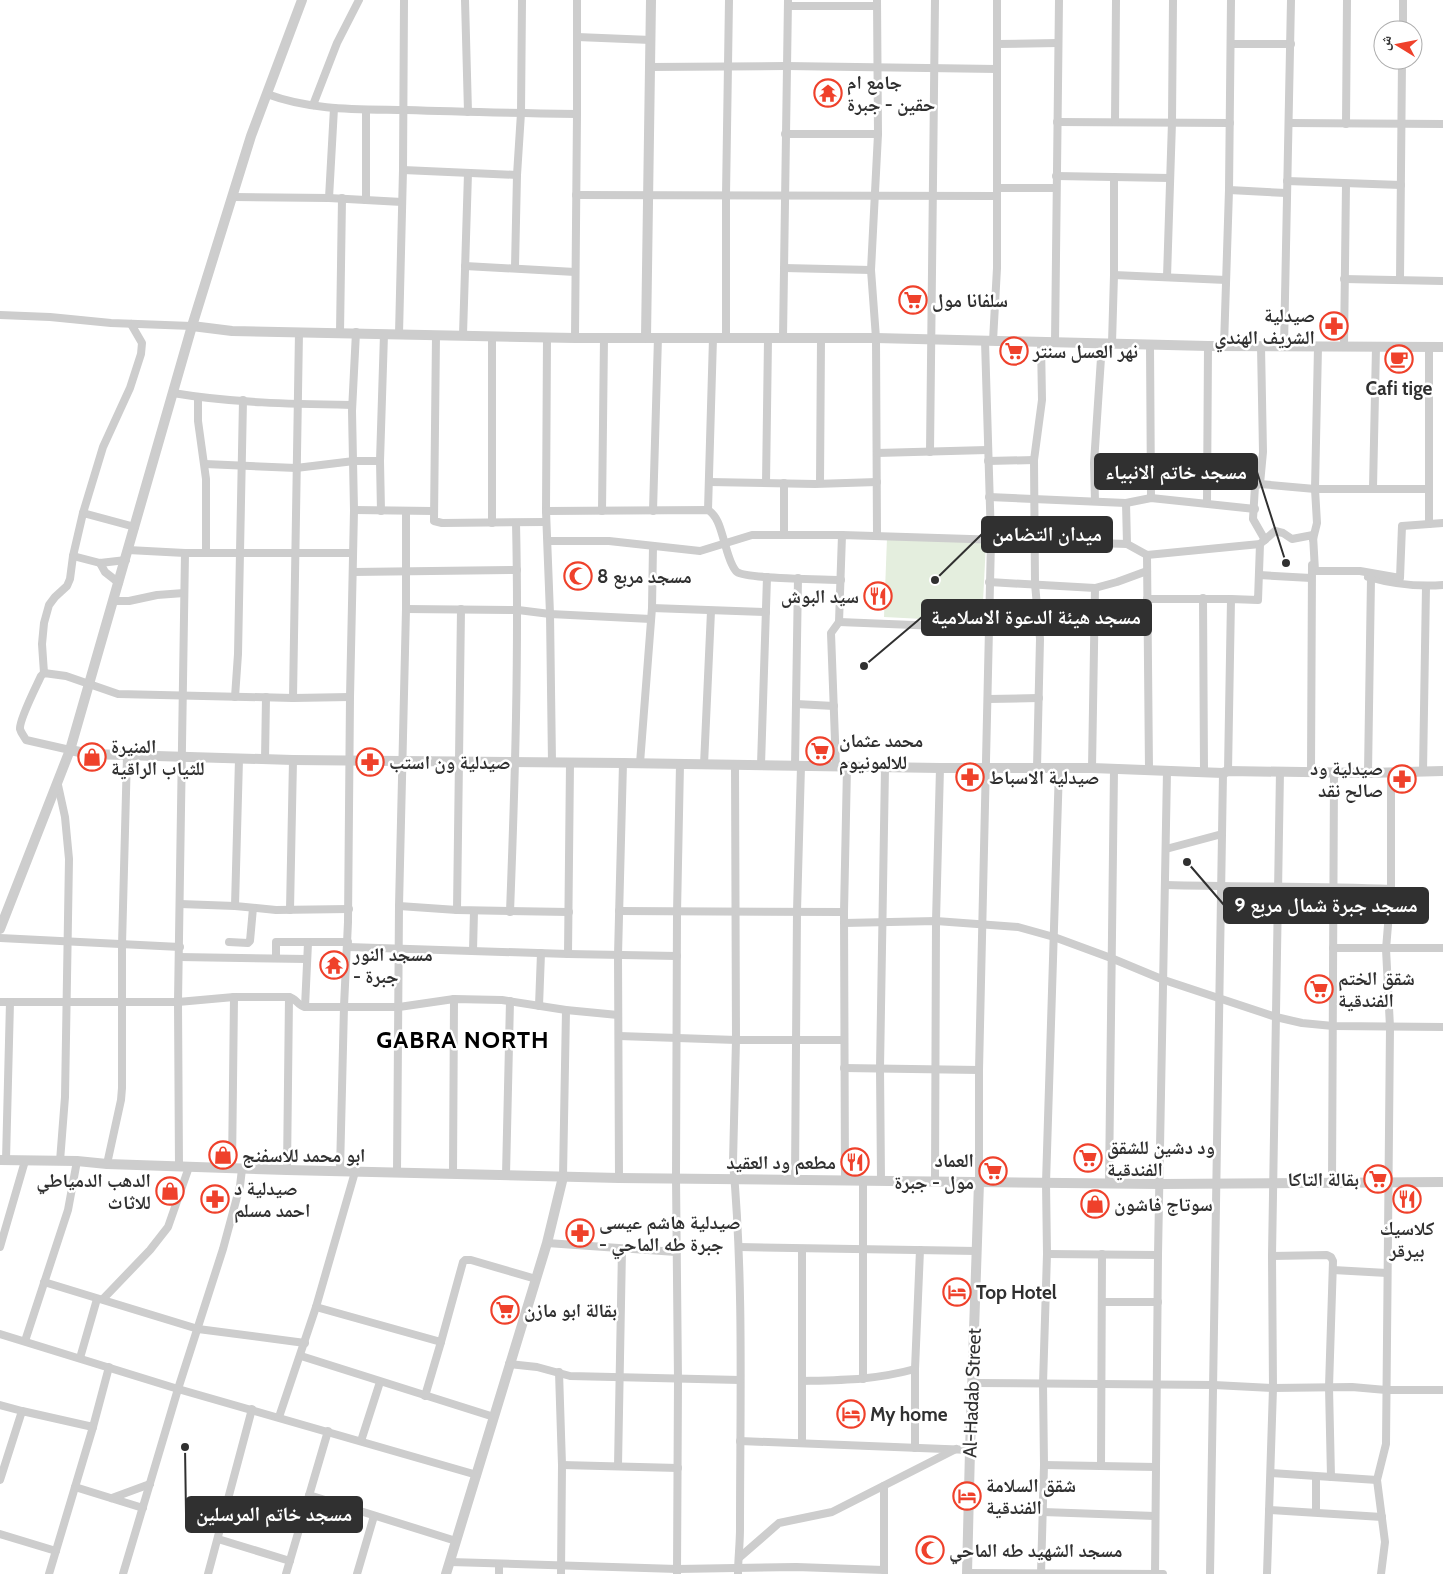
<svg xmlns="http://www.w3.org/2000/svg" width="1443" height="1574" viewBox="0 0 1443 1574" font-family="Cabin,'Noto Naskh Arabic',sans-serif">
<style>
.green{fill:#e4eede}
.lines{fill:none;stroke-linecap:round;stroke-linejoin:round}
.minor{stroke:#cdcdcd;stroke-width:8}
.tertiary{stroke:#cdcdcd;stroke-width:10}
.labels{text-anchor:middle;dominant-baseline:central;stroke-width:5;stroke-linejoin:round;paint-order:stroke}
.poi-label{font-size:19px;font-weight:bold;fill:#303030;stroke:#fff;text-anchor:start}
.street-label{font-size:19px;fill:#303030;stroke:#fff}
.district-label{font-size:24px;font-weight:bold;letter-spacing:1px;fill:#000;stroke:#fff}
.leader{fill:none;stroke:#303030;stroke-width:2}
.callout-dot{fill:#303030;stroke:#fff;stroke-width:2}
.callout{fill:#303030;stroke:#303030;stroke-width:2}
.callout-label{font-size:20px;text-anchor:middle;font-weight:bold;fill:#fff}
</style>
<rect width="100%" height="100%" fill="#fff"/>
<path class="green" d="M 887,538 L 986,542 L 982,622 L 884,617 Z"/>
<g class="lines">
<g class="minor">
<path d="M 465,0 L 468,112"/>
<path d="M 877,0 L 878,134 L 871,270 L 876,338 L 877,536"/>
<path d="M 788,6 L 876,6"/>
<path d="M 1403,30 L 1403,0"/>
<path d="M 577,37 L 651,40"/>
<path d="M 997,44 L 1058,43"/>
<path d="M 1231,44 L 1291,44"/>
<path d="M 650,67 L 786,66 L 997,69"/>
<path d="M 267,94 C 312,111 360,109 406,110 C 463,112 520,113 577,114"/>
<path d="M 313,105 L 337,43 L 359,0"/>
<path d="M 1057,122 L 1230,123"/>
<path d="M 1115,122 L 1116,0"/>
<path d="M 1289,123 L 1443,124"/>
<path d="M 1346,124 L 1347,0"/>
<path d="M 785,134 L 878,134"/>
<path d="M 403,170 L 517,175"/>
<path d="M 1056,176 L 1170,178"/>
<path d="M 1287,181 L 1401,185"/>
<path d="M 997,188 L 1056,188"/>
<path d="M 1229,190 L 1286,193"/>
<path d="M 576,195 L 997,196"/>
<path d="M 233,197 L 329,198 L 402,202"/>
<path d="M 329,198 L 334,108"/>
<path d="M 366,200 L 366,110"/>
<path d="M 465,266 L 575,272"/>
<path d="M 515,267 L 517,175 L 521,113 L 522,0"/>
<path d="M 784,268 L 871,270"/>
<path d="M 1114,275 L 1226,280"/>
<path d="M 1167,277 L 1172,122 L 1173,0"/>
<path d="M 1344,279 L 1443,281"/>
<path d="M 1400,280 L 1402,60"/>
<path d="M 0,315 L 50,317 L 111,323 L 192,326"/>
<path d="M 340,333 L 342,198"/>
<path d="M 399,334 L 403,170 L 404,0"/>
<path d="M 436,335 L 434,521 L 442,523 L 546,522"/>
<path d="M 463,335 L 468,173"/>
<path d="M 492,336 L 492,523"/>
<path d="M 547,337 L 546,511 L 550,614 L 552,763"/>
<path d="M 575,338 L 577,114 L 577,0"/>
<path d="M 726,338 L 726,195 L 729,0"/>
<path d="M 783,338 L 788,0"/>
<path d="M 993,341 L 997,268 L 997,0"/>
<path d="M 1055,342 L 1059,0"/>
<path d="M 1112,343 L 1114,275 L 1114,177"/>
<path d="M 1150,345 L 1151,498"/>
<path d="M 1224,346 L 1229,190 L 1231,0"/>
<path d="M 1261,346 L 1263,452 L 1260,484 L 1255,486 L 1253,519 L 1265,540"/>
<path d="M 1284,347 L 1291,0"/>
<path d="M 1344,347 L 1346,184"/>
<path d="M 173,393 C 232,403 292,404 352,405"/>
<path d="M 198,397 L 198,421 L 206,479 L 206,553"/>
<path d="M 930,452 L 935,0"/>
<path d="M 877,453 L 987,450"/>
<path d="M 988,461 L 1034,460"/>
<path d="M 205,464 L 296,468 L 354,461 L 380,461"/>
<path d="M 709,482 L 815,484 L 877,482"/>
<path d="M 766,483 L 768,339"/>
<path d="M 820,483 L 821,338"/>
<path d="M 1260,484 L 1315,489 L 1428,489"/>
<path d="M 1373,488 L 1376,347"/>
<path d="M 989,497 L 1126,503 L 1151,498 L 1255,509"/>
<path d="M 1095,501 L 1094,463 L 1102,343"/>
<path d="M 1126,503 L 1127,544"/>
<path d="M 1207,503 L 1208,346"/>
<path d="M 354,510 L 433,511"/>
<path d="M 708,510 L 713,338"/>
<path d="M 381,511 L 380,461 L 384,334"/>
<path d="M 546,511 L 708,510 C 719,517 721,532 725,544 C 727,551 731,567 737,572 C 747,579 824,579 841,580"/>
<path d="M 602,511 L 604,337"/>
<path d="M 653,511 L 658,337"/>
<path d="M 83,513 L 135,527"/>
<path d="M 1429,524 L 1429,347"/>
<path d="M 784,535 L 784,483"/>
<path d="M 1313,539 L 1317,523 L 1315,489 L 1318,347"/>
<path d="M 548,541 L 609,541 L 700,551 L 752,535 L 842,535"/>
<path d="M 128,550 L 185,553 L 353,553"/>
<path d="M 1147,555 L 1149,770"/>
<path d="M 73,556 L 100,563 L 126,560"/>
<path d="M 100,563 L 105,572 L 119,583"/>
<path d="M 353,572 L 517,570"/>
<path d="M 1259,575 L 1311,578"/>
<path d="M 1368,577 C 1393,584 1418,587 1443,585"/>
<path d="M 989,582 L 1095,588 L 1117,582 L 1147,571"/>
<path d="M 1203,598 L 1204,772"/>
<path d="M 1147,599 L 1231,599"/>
<path d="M 114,601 L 129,601 L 157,595 L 184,593"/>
<path d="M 652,608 L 766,612"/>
<path d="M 406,609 L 518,610 L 550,614 L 651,619"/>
<path d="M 839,622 L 988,628"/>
<path d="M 44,673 L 42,644 L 44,623 L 49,605 L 55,597 L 67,586 L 70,579 L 73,556 L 83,513 L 103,447 L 130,388 L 141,354 L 142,343 L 131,324"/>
<path d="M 235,697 L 238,654 L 243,400"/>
<path d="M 293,698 L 299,332"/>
<path d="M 988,699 L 1039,698"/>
<path d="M 796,704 L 834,706"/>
<path d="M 70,750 L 26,740 C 24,736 21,733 20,729 C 19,720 36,687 41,676 L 44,673 L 66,676 L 118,694 L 293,698 L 350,697"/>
<path d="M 265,760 L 266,697"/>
<path d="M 640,763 L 652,608 L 653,546"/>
<path d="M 704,765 L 711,611"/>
<path d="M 735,765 L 736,1040 L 733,1162 C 744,1283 740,1406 740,1529 C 740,1544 738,1559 738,1574"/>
<path d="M 761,765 L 767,577"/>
<path d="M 795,766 L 798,578"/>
<path d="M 836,767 L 831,633 L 839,622 L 842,535 L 1127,544 L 1147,555 L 1260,544 L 1275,531 L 1283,533 L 1292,539 L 1313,535 L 1315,571 L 1360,571 L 1400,578 L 1402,526 L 1443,523"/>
<path d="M 1037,768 L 1040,639 L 1035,584 L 1034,460 L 1042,400 L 1041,342"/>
<path d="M 1092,768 L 1095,588"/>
<path d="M 1228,771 L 1231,599 L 1258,600 L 1260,544"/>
<path d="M 1311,772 L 1312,565"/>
<path d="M 1423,772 L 1426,586"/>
<path d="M 1368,773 L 1371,578"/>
<path d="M 58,785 L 65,817 L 69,859 L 65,1097 L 60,1161"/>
<path d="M 1166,849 L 1222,834"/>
<path d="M 1166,885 C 1241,887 1316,886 1391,889"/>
<path d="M 180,904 L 235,906 L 276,910 L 349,909"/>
<path d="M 235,906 L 239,759"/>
<path d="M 399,906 L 457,910 L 569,912"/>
<path d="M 290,910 L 293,760"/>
<path d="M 457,910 L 461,609"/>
<path d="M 619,911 L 844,912"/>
<path d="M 510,912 C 515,782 519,652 516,523"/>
<path d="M 844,923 L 936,921 L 1018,927 L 1054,937 L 1111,958 L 1164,980 L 1276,1017 L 1302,1023 L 1333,1026 L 1443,1027"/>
<path d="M 0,938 L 180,947"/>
<path d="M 229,942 L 248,943 L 250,941 L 253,908"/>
<path d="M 348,947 L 568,954 L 677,956"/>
<path d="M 1333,948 L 1443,948"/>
<path d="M 473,951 L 474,911"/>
<path d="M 568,954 L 570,763"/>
<path d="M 179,957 L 307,959"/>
<path d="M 276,958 L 276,942 L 348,942"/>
<path d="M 0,1002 L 178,1002 L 234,997 L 289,997 C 296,998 298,1006 305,1007 L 399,1007 L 454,999 L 502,1000 L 566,1010 L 618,1015"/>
<path d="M 539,1006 L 541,953"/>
<path d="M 305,1007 L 308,943"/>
<path d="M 619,1036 L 736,1040 L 844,1040"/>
<path d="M 844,1068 L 979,1070"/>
<path d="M 6,1160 L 10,1002"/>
<path d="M 107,1164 L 121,1100 L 122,1088 L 122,945 L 127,755"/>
<path d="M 179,1167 L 178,1002 L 185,553"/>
<path d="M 232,1168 L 234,997"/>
<path d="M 287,1170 L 289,997"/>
<path d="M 340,1171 L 344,1006 L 348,922 L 350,697 L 354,510 L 352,411 L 356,332"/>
<path d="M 397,1173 L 399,906 L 406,609 L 406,511"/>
<path d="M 453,1174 L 454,999"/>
<path d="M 506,1175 L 510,1001"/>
<path d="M 563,1177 L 566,1010"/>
<path d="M 619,1178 L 618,955 L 623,763"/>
<path d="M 795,1179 L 797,911 L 801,766"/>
<path d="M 845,1180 L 844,912 L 847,767"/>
<path d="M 881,1180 L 880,1068 L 885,768"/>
<path d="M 935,1182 L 936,921 L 940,768"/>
<path d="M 979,1182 L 979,1070 L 991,540 L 985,341"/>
<path d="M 1109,1183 L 1114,769"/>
<path d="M 1332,1183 L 1334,772"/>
<path d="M 547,1243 L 676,1252"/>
<path d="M 0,1247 L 25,1161"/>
<path d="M 739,1247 L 977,1251"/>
<path d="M 1047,1254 L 1158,1255"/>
<path d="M 1272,1256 L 1327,1255 L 1331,1257 L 1333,1261 L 1329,1387 L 1331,1477"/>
<path d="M 1333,1270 L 1387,1273"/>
<path d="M 44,1282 L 198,1329 L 305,1343"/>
<path d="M 103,1299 L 150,1250 L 168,1227 L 189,1167"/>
<path d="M 1102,1302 L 1158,1302"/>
<path d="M 316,1307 L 441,1342 L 425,1396"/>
<path d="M 0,1334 L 178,1389 L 477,1475"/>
<path d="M 25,1341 L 68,1210 L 77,1161"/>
<path d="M 441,1342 L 463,1262 L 465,1260 L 471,1260 L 536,1279"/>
<path d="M 301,1356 L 494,1417"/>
<path d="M 80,1358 L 97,1299"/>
<path d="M 509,1364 L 537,1367 L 570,1376 L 740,1380"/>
<path d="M 559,1372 L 562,1465 L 561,1574"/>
<path d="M 863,1379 L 863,1180"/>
<path d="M 802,1381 C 842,1380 875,1380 915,1369"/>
<path d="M 973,1383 L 1214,1385 L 1273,1388 L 1352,1387 L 1386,1390 L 1443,1390"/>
<path d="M 0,1405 L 22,1411"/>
<path d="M 279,1417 L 316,1307 L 355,1172"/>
<path d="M 361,1441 L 380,1382"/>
<path d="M 740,1441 L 970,1450"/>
<path d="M 802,1443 L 802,1249"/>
<path d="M 915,1448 L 915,1369 L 920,1250"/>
<path d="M 562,1465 L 678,1468"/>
<path d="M 1044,1465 L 1156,1467"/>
<path d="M 618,1466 L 622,1249"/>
<path d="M 1101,1466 L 1102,1254"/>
<path d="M 1271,1473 L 1377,1480"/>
<path d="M 1316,1477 L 1316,1512"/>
<path d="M 0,1480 L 22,1411 L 93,1427"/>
<path d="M 75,1487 L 143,1508"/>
<path d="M 309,1495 L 456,1541"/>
<path d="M 112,1498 L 150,1484"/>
<path d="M 1269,1510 L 1382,1517"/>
<path d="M 1043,1512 L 1155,1516"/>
<path d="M 0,1534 L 56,1551"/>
<path d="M 218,1539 L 290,1561"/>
<path d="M 740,1557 L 779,1523 L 832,1512 L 956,1449"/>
<path d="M 450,1562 L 677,1569 L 796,1567 L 884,1570 L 884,1574"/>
<path d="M 499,1564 L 499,1574"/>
<path d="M 884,1570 L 884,1486"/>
<path d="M 967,1573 L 1163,1574"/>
<path d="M 49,1574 L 93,1427 L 109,1367"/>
<path d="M 123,1574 L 178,1389 L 223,1249 L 240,1186 L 242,1169"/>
<path d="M 208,1574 L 252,1409"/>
<path d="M 286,1574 L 328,1431"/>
<path d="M 357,1574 L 374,1516"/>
<path d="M 677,1574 L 678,1380 L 676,1178 L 677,913 L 680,764"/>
<path d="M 1041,1574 L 1044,1465 L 1043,1384 L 1047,1254 L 1046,1183 L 1059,768"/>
<path d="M 1155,1574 L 1158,1255 L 1167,771"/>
<path d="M 1210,1574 L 1223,773"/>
<path d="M 1267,1574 L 1273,1388 L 1272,1256 L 1280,771"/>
<path d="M 1381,1574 L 1385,1542 L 1377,1480 L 1386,1444 L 1390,1027 L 1386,949 L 1391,889 L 1391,773"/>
</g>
<g class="tertiary">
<path d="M 192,326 L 232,331 L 575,338 L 876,338 L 1208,346 L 1443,347"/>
<path d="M 646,338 L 651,0"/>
<path d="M 70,750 L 90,754 L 293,760 L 623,763 L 940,768 L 1092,768 L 1223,773 L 1228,771 L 1368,773 L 1443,771"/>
<path d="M 0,929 L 70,750 L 192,326 L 251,136 L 302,0"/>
<path d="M 0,1160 L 77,1161 L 107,1164 L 287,1170 L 619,1178 L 1160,1184 L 1443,1182"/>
<path d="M 446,1574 L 547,1243 L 563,1177"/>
<path d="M 967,1574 L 970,1450 L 979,1182"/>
</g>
</g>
<defs>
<g id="temple-ring" transform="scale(1.4375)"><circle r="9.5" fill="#fff" stroke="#ef412b" stroke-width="1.5"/><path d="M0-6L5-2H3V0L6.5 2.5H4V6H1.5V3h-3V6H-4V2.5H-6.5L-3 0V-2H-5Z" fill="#ef412b"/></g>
<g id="supermarket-ring" transform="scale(1.4375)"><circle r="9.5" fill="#fff" stroke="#ef412b" stroke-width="1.5"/><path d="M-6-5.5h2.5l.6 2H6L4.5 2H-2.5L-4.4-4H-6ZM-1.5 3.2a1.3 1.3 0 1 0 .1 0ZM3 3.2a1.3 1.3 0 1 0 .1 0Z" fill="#ef412b"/></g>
<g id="pharmacy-ring" transform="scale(1.4375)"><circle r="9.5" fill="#fff" stroke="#ef412b" stroke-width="1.5"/><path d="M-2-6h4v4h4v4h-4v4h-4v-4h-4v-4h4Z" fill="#ef412b"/></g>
<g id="cafe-ring" transform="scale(1.4375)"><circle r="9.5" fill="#fff" stroke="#ef412b" stroke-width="1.5"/><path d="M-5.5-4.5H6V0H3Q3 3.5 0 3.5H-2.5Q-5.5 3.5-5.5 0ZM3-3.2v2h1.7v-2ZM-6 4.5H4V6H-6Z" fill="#ef412b"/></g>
<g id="mosque-ring" transform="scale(1.4375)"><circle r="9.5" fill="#fff" stroke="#ef412b" stroke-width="1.5"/><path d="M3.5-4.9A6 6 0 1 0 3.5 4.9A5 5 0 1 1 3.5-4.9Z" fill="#ef412b"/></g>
<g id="restaurant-ring" transform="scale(1.4375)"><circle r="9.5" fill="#fff" stroke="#ef412b" stroke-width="1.5"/><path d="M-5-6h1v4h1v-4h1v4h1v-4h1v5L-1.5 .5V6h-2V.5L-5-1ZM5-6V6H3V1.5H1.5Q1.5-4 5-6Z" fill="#ef412b"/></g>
<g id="shop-ring" transform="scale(1.4375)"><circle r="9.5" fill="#fff" stroke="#ef412b" stroke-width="1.5"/><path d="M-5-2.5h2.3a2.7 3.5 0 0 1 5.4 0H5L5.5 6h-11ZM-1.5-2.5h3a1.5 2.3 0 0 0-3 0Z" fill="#ef412b"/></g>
<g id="hotel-ring" transform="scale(1.4375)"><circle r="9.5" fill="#fff" stroke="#ef412b" stroke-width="1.5"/><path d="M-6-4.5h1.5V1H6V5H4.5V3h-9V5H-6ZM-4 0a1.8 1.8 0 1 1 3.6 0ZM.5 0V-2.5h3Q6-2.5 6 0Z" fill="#ef412b"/></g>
</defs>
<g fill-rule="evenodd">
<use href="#temple-ring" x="828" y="93"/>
<use href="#supermarket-ring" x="913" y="300"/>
<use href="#pharmacy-ring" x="1334" y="326"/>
<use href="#supermarket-ring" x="1014" y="351"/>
<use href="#cafe-ring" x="1399" y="359"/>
<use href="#mosque-ring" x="578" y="576"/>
<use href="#restaurant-ring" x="878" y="596"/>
<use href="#supermarket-ring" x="820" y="751"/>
<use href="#shop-ring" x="92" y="757"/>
<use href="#pharmacy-ring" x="370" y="762"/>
<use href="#pharmacy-ring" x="970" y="777"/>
<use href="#pharmacy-ring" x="1402" y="779"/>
<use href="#temple-ring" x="334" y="965"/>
<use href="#supermarket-ring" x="1319" y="989"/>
<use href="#shop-ring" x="223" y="1155"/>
<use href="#supermarket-ring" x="1088" y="1158"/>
<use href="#restaurant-ring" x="855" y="1162"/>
<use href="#supermarket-ring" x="993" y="1171"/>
<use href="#supermarket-ring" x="1378" y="1179"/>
<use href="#shop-ring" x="170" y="1191"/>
<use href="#pharmacy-ring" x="215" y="1199"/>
<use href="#restaurant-ring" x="1407" y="1199"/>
<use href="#shop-ring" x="1095" y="1204"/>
<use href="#pharmacy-ring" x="580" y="1233"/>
<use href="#hotel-ring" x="957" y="1292"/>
<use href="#supermarket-ring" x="505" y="1310"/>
<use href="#hotel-ring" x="851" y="1414"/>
<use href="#hotel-ring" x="967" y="1496"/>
<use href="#mosque-ring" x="930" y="1550"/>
</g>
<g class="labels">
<g class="poi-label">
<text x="847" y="82">جامع ام<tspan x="847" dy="22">حقين - جبرة</tspan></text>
<text x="932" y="300">سلفانا مول</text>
<text x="1315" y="315" text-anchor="end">صيدلية<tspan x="1315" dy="22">الشريف الهندي</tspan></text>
<text x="1033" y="351">نهر العسل سنتر</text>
<text x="1399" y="388" text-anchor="middle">Cafi tige</text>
<text x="597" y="576">مسجد مربع 8</text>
<text x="859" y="596" text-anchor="end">سيد البوش</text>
<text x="839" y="740">محمد عثمان<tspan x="839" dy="22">للالمونيوم</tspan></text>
<text x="111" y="746">المنيرة<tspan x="111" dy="22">للثياب الراقية</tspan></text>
<text x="389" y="762">صيدلية ون استب</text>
<text x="1383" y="768" text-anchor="end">صيدلية ود<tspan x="1383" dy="22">صالح نقد</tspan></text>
<text x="989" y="777">صيدلية الاسباط</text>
<text x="353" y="954">مسجد النور<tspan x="353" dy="22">- جبرة</tspan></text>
<text x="1338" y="978">شقق الختم<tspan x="1338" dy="22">الفندقية</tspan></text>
<text x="1107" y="1147">ود دشين للشقق<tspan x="1107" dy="22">الفندقية</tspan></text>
<text x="242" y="1155">ابو محمد للاسفنج</text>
<text x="974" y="1160" text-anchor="end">العماد<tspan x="974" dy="22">مول - جبرة</tspan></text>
<text x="836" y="1162" text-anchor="end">مطعم ود العقيد</text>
<text x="1359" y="1179" text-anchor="end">بقالة التاكا</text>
<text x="151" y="1180" text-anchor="end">الدهب الدمياطي<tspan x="151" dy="22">للاثاث</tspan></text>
<text x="234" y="1188">صيدلية د<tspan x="234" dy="22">احمد مسلم</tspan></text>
<text x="1114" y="1204">سوتاج فاشون</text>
<text x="599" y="1222">صيدلية هاشم عيسى<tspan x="599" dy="22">- جبرة طه الماحي</tspan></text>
<text x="1407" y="1228" text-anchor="middle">كلاسيك<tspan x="1407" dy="22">بيرقر</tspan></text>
<text x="976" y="1292">Top Hotel</text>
<text x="524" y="1310">بقالة ابو مازن</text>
<text x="870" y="1414">My home</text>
<text x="986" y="1485">شقق السلامة<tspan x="986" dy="22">الفندقية</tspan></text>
<text x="949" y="1550">مسجد الشهيد طه الماحي</text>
</g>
<g class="street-label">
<text transform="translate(972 1393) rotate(-88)">Al-Hadab Street</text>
</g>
<g class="district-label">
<text x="463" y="1039">GABRA NORTH</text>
</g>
</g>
<path class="leader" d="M1286 563L1257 472M935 580L982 534M864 666L922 617M1187 862L1224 905M185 1447L186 1514"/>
<g class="callout-dot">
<circle cx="1286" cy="563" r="5"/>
<circle cx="935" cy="580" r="5"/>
<circle cx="864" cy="666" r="5"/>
<circle cx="1187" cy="862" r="5"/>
<circle cx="185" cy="1447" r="5"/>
</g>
<g class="callout">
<rect x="1095" y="454" width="162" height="35" rx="5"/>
<rect x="982" y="517" width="130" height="35" rx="5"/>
<rect x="922" y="600" width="229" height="35" rx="5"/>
<rect x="1224" y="888" width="204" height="35" rx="5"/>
<rect x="186" y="1497" width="176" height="35" rx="5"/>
</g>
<g class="callout-label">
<text x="1176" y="479">مسجد خاتم الانبياء</text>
<text x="1047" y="541">ميدان التضامن</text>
<text x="1036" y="624">مسجد هيئة الدعوة الاسلامية</text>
<text x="1326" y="912">مسجد جبرة شمال مربع 9</text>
<text x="274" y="1521">مسجد خاتم المرسلين</text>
</g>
<g transform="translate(1398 45) rotate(280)"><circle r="24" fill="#ffffff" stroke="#acacac"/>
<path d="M0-4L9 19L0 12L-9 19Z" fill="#ef412b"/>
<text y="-8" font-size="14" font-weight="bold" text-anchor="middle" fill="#303030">ش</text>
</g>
</svg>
